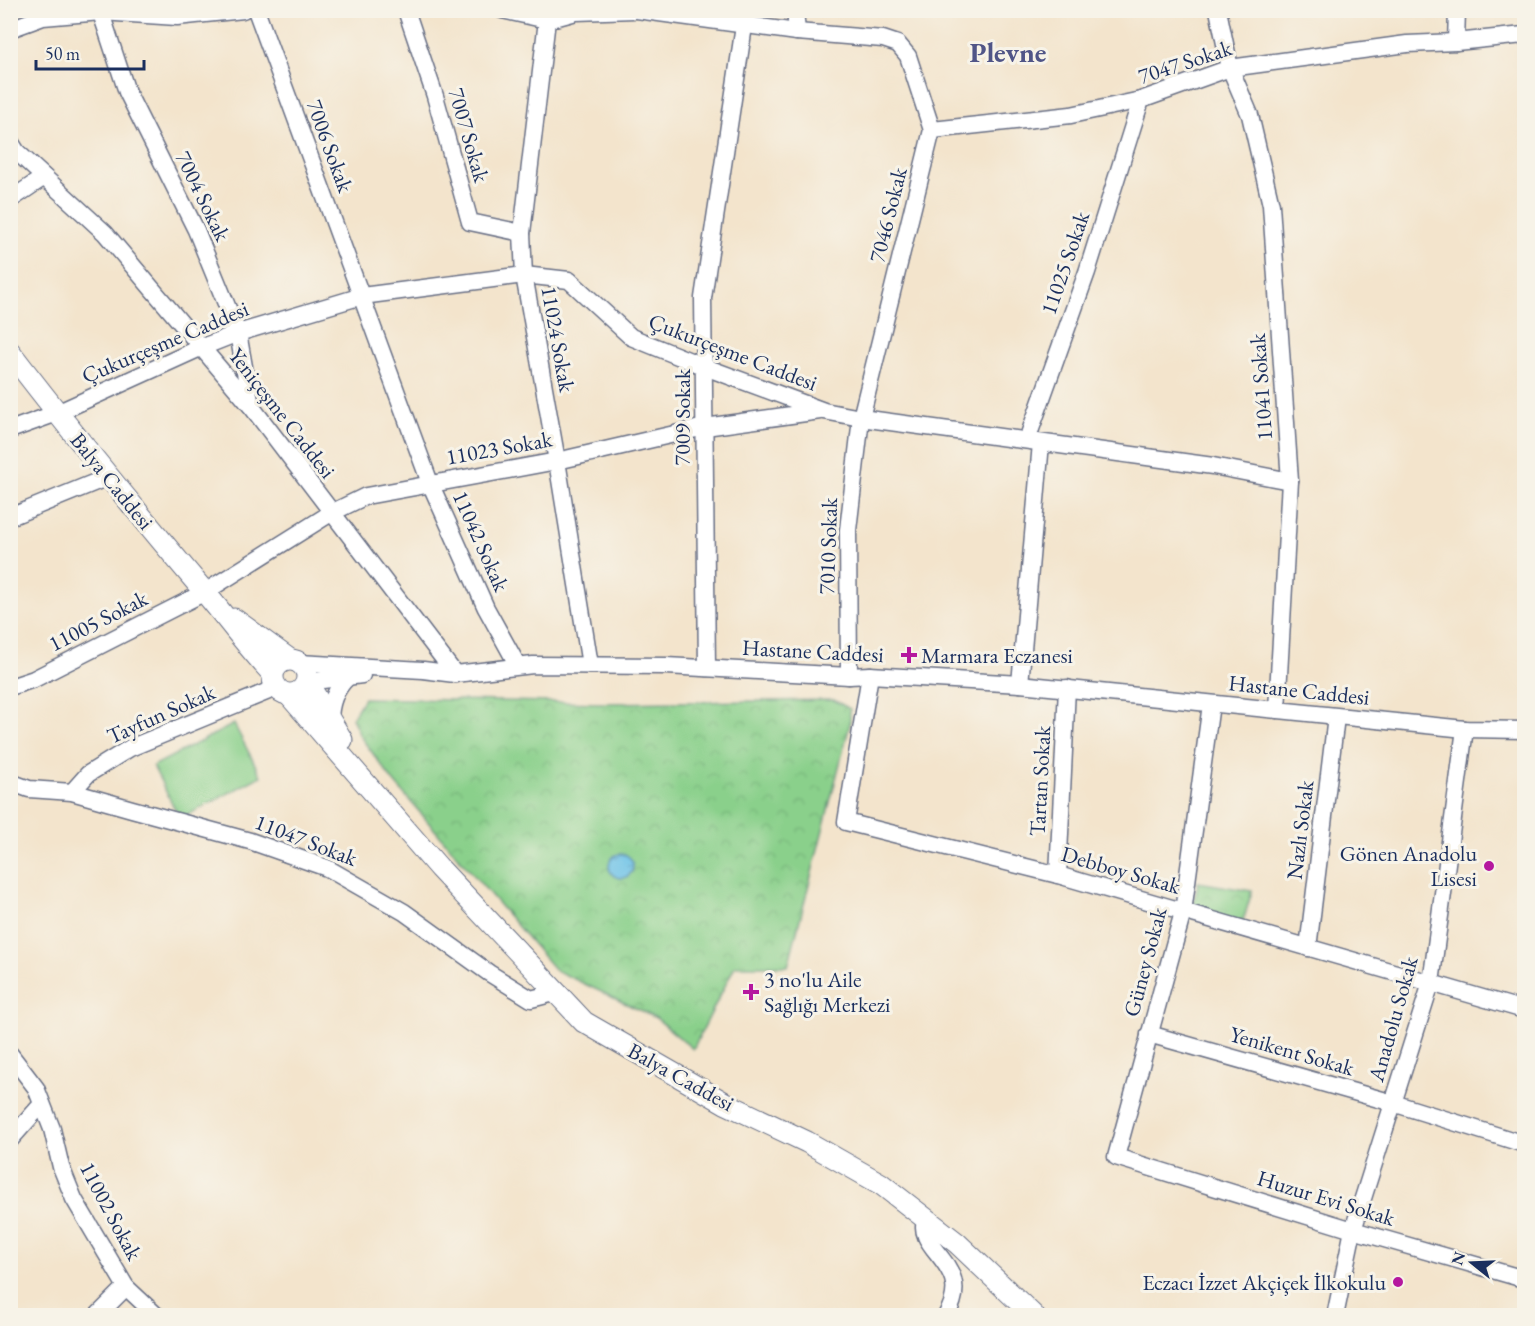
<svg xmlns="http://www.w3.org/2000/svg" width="1535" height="1326" viewBox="0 0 1535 1326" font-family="'EB Garamond',serif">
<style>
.grass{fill:#8ad08b;stroke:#528074;stroke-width:1.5}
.park{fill:url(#park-crowns);stroke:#528074;stroke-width:1.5}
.water{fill:url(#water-ripples);stroke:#4478a3;stroke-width:1.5}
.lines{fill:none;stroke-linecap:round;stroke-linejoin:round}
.minor-casing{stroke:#676e84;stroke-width:19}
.major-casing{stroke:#676e84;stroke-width:23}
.minor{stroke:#fff;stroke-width:16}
.major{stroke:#fff;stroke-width:21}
.poi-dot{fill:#b5179e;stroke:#f7f3e8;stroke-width:2}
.labels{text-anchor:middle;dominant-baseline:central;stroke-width:6;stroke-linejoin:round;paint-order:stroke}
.street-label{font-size:22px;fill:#1b2f5e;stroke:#f7f3e8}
.poi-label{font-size:22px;fill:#1b2f5e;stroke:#f7f3e8;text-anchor:start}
.district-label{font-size:28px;font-weight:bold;fill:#505587;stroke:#f7f3e8}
</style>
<defs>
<pattern id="park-crowns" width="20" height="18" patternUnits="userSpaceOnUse" patternTransform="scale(1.5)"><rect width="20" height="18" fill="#8ad08b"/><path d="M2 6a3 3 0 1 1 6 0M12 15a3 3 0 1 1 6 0" fill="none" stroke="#76b37a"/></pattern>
<pattern id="water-ripples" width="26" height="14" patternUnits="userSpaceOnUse" patternTransform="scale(1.5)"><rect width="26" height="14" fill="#6cc2e8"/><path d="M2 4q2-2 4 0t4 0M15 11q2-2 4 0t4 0" fill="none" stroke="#589ebf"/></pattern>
</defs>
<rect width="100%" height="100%" fill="#f7f3e8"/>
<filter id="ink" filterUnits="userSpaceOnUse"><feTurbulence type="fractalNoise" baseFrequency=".0167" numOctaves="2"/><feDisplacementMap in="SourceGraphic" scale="12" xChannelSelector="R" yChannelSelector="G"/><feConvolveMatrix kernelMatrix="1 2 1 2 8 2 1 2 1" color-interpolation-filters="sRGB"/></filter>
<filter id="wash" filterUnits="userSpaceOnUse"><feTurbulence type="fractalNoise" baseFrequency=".008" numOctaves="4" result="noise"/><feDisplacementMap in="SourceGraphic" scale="24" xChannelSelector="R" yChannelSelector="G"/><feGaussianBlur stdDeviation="1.35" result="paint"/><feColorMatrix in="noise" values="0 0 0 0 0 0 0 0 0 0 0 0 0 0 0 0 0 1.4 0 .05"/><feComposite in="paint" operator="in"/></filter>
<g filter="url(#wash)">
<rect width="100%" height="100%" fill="#f3e4cc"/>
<path class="grass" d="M 234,724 L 261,776 L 180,819 L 153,766 Z"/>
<g class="park">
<path d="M 364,698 L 603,703 L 834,700 L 850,709 L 850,724 L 788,966 L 735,966 L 693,1049 L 656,1018 L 555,970 L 393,781 L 360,736 L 352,718 Z"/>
<path d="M 1198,882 L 1252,891 L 1242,925 L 1193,909 Z"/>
</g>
<circle class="water" cx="621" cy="866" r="12"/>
</g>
<g filter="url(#ink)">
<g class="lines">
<g class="minor-casing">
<g id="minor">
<path d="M 100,10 L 127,92 L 196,230 L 238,333 L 251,406"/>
<path d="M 256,10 L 430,483 L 486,608 L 518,666"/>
<path d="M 406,10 L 435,96 L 470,222 L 522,233"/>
<path d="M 502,10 L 547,20 L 576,12 L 634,10"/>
<path d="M 637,10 L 797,32 L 883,39 L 898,44 L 908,56 L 932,130 L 861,418 L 848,530 L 849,676"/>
<path d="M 795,10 L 797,32"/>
<path d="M 1218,10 L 1230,68 L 1250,115 L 1271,205 L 1290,481 L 1277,710"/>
<path d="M 547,20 L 522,233 L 524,275 L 557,461 L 590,665"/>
<path d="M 10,29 L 43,17 L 101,12 L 177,17 L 243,10"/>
<path d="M 1456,42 L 1457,10"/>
<path d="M 932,130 L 1071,115 L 1141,100 L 1230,68 L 1407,44 L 1456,42 L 1524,35"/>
<path d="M 10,141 L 17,152 L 105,233 L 251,406 L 455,674"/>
<path d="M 10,200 L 44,177"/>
<path d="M 10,430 L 57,413 L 200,348 L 238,333 L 362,296 L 524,275 L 569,280 L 631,337 L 705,367 L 824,411 L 861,418 L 1213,466 L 1290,481"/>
<path d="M 1027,440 L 1087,272 L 1141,100"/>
<path d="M 10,517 L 108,477"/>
<path d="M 299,663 L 423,670 L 455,674 L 533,665 L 666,666 L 849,676 L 870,675 L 1020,684 L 1465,729 L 1524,730"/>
<path d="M 707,668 L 703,298 L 744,26"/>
<path d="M 870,675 L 846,822 L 1058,875 L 1524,1010"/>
<path d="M 307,682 L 362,675"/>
<path d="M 1020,684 L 1041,443"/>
<path d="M 10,687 L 34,679 L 205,592 L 331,513 L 366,496 L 557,461 L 705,427 L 820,411"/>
<path d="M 1211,704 L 1183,912 L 1116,1157 L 1353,1230 L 1524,1279"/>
<path d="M 330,721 C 330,704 336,688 348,677"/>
<path d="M 10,782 L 29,789 L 72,792 L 132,809 L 250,841 L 327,868 L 404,912 L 489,973 L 531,999 L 558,992"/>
<path d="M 72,792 L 88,774 L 130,748 L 276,688"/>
<path d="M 1058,875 L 1067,688"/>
<path d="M 1308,948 L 1336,717"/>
<path d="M 1149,1034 L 1393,1103 L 1524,1144"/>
<path d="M 10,1054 L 36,1088 L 52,1129 L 61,1167 L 74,1199 L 126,1287 L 157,1316"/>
<path d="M 10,1140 L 41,1105"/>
<path d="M 926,1218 C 912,1250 977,1264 946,1316"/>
<path d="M 97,1316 L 126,1287"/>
<path d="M 1335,1316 L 1353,1230 L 1431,983 L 1465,729"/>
</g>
</g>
<g class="major-casing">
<g id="major">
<path d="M 10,352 C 72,433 137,512 202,589 C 226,617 247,647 272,673"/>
<path d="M 234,619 L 289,659"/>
<circle cx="290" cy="677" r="17"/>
<path d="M 307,682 L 342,740"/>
<path d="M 289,695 L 439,868 L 584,1022 L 725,1103 L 807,1142 L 881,1184 L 957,1243 L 1034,1316"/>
</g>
</g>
<use href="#minor" class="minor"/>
<use href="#major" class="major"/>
</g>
</g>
<g class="poi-dot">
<path d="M906 646h6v6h6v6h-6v6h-6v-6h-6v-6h6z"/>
<circle cx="1489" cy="866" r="6"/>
<path d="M748 983h6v6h6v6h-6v6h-6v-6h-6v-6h6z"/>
<circle cx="1398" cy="1282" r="6"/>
</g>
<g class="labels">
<g class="street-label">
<text transform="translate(1185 62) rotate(-18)">7047 Sokak</text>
<text transform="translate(469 135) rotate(74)">7007 Sokak</text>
<text transform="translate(330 146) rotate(70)">7006 Sokak</text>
<text transform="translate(203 196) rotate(64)">7004 Sokak</text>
<text transform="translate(888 215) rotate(-76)">7046 Sokak</text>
<text transform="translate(1065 263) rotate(-71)">11025 Sokak</text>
<text transform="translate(558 339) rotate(80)">11024 Sokak</text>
<text transform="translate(165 342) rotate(-23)">Çukurçeşme Caddesi</text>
<text transform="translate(733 352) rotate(21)">Çukurçeşme Caddesi</text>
<text transform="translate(1261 387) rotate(-94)">11041 Sokak</text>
<text transform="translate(282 413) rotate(52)">Yeniçeşme Caddesi</text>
<text transform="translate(682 417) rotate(-90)">7009 Sokak</text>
<text transform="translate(499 448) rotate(-10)">11023 Sokak</text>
<text transform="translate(112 481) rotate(51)">Balya Caddesi</text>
<text transform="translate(481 541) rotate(66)">11042 Sokak</text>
<text transform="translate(828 546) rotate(-88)">7010 Sokak</text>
<text transform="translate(98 621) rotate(-27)">11005 Sokak</text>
<text transform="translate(813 651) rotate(3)">Hastane Caddesi</text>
<text transform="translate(1299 690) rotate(6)">Hastane Caddesi</text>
<text transform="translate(161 714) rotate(-24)">Tayfun Sokak</text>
<text transform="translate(1040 781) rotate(-87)">Tartan Sokak</text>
<text transform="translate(1300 830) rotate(-83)">Nazlı Sokak</text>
<text transform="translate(306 840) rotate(21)">11047 Sokak</text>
<text transform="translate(1121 870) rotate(16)">Debboy Sokak</text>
<text transform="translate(1145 962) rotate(-75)">Güney Sokak</text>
<text transform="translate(1393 1019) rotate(-74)">Anadolu Sokak</text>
<text transform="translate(1292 1051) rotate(16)">Yenikent Sokak</text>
<text transform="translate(681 1077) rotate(29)">Balya Caddesi</text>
<text transform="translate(1326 1198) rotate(17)">Huzur Evi Sokak</text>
<text transform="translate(111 1211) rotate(62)">11002 Sokak</text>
</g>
<g class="poi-label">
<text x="921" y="655">Marmara Eczanesi</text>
<text x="1477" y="853" text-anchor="end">Gönen Anadolu<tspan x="1477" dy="25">Lisesi</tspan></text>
<text x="764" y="979">3 no'lu Aile<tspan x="764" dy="25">Sağlığı Merkezi</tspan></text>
<text x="1386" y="1282" text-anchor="end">Eczacı İzzet Akçiçek İlkokulu</text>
</g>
<g class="district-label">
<text x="1008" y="52">Plevne</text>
</g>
</g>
<rect width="1535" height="1326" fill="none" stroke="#f7f3e8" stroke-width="36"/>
<g transform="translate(1472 1263) rotate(288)" stroke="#f7f3e8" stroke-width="4.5" paint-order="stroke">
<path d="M0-4.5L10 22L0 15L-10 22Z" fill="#1b2f5e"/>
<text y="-9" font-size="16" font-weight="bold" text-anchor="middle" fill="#1b2f5e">N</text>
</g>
<path d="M36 60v9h108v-9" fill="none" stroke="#1b2f5e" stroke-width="3"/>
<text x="45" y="60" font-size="18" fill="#1b2f5e" stroke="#f7f3e8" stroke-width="4.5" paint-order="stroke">50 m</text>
</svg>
